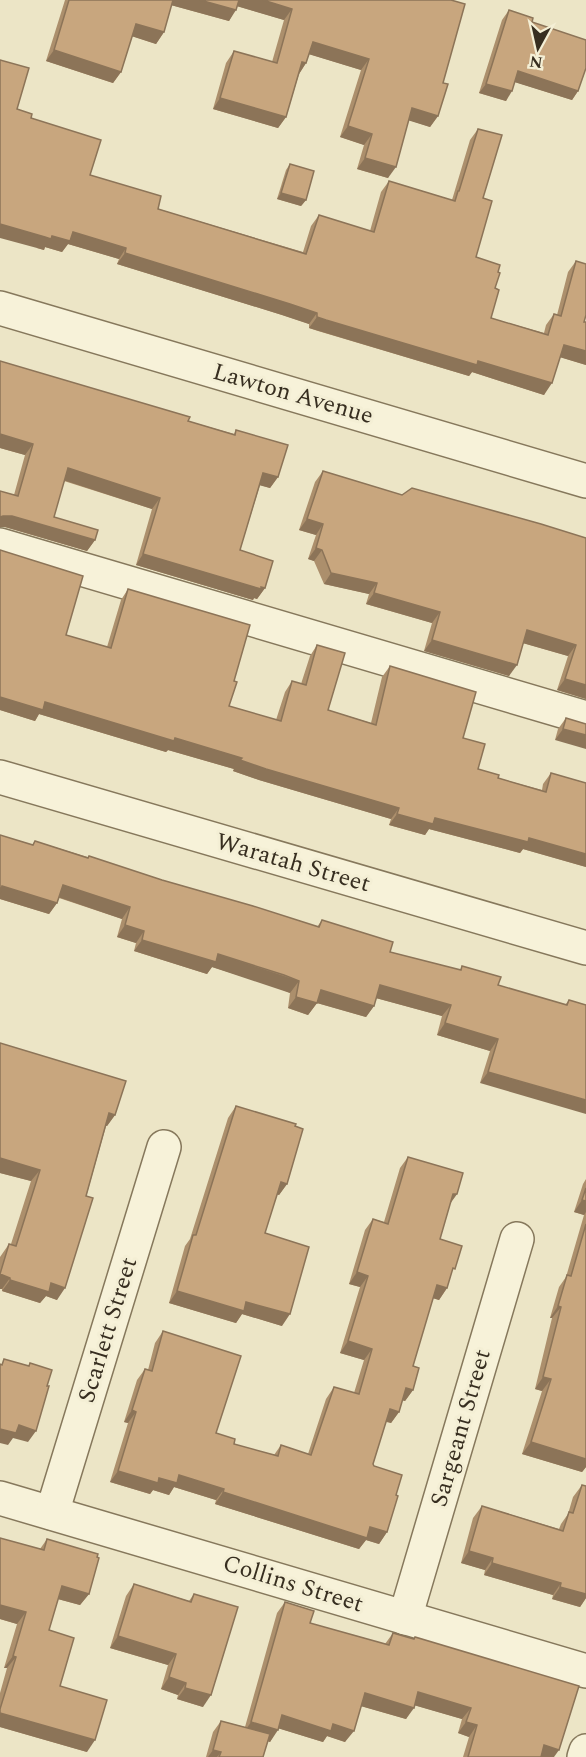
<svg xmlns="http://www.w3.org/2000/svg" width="586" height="1757" viewBox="0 0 586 1757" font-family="Spectral,serif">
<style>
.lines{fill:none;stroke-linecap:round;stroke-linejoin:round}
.minor-casing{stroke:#86785c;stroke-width:36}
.minor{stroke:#f7f2d9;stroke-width:33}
.wall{fill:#ac8f6c}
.shaded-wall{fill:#8c7458}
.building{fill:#c8a67e;stroke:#8c7458;stroke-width:1.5}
.labels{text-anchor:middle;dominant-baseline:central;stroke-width:6;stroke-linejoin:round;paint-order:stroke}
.street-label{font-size:24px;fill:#372e20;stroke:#f4efd5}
</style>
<rect width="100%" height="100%" fill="#ece5c6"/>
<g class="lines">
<g class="minor-casing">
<g id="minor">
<path d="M 0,308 L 586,481"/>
<path d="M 0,545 L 586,718"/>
<path d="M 0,777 L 586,948"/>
<path d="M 0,1498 L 586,1671"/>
<path d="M 52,1513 L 164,1147"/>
<path d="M 405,1618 L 517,1239"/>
<path d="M 584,1757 L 586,1751"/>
</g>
</g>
<use href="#minor" class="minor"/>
</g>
<g class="wall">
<path d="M 65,0 L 451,0 L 443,83 L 438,116 L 430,127 L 409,120 L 388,178 L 357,169 L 364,145 L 340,137 L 361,70 L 309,54 L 306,63 L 299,74 L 286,117 L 278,128 L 213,109 L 226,63 L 234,51 L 272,62 L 284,20 L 237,6 L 229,21 L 171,5 L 164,32 L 156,44 L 132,36 L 121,72 L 113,83 L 46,61 Z"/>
<path d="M 509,10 L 532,22 L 578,91 L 572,100 L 515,82 L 506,101 L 479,93 L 502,20 Z"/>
<path d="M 17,109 L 31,118 L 90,175 L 158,209 L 303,252 L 311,226 L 319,215 L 370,231 L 381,192 L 389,181 L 452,200 L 470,140 L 478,129 L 483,198 L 476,257 L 498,272 L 491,318 L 544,333 L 546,325 L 554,314 L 557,315 L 568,272 L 576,261 L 584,322 L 586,322 L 586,365 L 560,357 L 544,395 L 472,372 L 469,376 L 318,331 L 309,328 L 309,324 L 282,315 L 117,264 L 119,259 L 68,244 L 62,252 L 45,247 L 44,250 L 37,248 Z"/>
<path d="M 290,164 L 306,200 L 301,206 L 277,199 L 286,170 Z"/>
<path d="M 188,421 L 234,434 L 236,430 L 278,477 L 270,488 L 260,485 L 240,550 L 265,588 L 257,599 L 254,598 L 253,600 L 136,565 L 152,509 L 64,481 L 54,517 L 95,540 L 87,551 L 5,527 L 0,527 L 0,491 L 14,495 L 25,455 L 0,448 Z"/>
<path d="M 323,471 L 402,495 L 586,538 L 586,699 L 557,690 L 568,656 L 523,643 L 509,676 L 424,651 L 432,623 L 366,604 L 369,594 L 324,584 L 314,561 L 308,559 L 316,535 L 299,530 L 315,482 Z"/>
<path d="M 0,550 L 66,635 L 107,647 L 121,600 L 128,589 L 234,681 L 229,706 L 276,720 L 285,692 L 292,681 L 301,684 L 310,656 L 317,645 L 328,710 L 371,723 L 382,677 L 390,666 L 463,738 L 478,769 L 498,778 L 542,790 L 543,784 L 551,773 L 586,783 L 586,867 L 523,849 L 520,853 L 429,829 L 425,835 L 389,825 L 391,819 L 259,780 L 233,771 L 234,769 L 168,750 L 166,752 L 39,714 L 35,721 L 0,710 Z"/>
<path d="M 566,718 L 586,724 L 555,740 L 558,729 Z"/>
<path d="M 0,835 L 32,845 L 35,841 L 317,927 L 322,920 L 390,952 L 460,970 L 462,966 L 498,985 L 565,1005 L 569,1000 L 586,1005 L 480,1083 L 490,1051 L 437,1035 L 442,1016 L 376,998 L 374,1006 L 366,1017 L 317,1003 L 308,1015 L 288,1008 L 290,993 L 276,987 L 212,967 L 207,974 L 134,951 L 136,943 L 117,937 L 122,919 L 59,898 L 57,903 L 49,914 L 0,899 Z"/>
<path d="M 0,1043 L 115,1115 L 107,1126 L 106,1126 L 57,1300 L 46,1296 L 40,1303 L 2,1291 L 2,1289 L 0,1289 L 0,1257 L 9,1244 L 11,1244 L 31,1181 L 0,1173 Z"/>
<path d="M 236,1106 L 295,1126 L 287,1184 L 279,1195 L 277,1194 L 265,1233 L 282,1326 L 242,1314 L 236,1323 L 169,1303 L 185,1246 L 190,1239 L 228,1118 Z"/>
<path d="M 408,1157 L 457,1194 L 450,1204 L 440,1239 L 450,1275 L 447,1288 L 439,1300 L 433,1298 L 413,1366 L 413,1390 L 405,1401 L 402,1400 L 399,1412 L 391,1423 L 386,1422 L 373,1464 L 396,1495 L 387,1532 L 379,1544 L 366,1540 L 359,1549 L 215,1504 L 216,1500 L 174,1487 L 169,1495 L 153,1490 L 150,1494 L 110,1482 L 128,1423 L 124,1422 L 137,1380 L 145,1369 L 148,1370 L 155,1343 L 163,1331 L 216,1433 L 234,1444 L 274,1455 L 281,1445 L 308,1454 L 326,1399 L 334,1387 L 354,1393 L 364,1360 L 340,1353 L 360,1287 L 349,1284 L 365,1230 L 373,1219 L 384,1222 L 400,1168 Z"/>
<path d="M 586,1179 L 586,1467 L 582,1472 L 522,1454 L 542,1391 L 535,1389 L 552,1318 L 550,1318 L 559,1287 L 566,1277 L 584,1215 L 574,1212 L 583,1184 Z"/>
<path d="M 582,1485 L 586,1486 L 586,1598 L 580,1607 L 552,1599 L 553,1595 L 484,1575 L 485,1570 L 461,1563 L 473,1518 L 482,1506 L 559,1529 L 561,1524 L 568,1514 L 573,1497 Z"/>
<path d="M 0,1538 L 40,1549 L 47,1539 L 89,1594 L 80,1605 L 58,1599 L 49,1630 L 60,1686 L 87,1752 L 0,1727 L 0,1693 L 7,1668 L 4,1668 L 17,1624 L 0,1619 Z"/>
<path d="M 134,1584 L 189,1601 L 194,1594 L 203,1707 L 177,1699 L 178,1695 L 161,1689 L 168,1665 L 110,1648 L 126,1596 Z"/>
<path d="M 285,1602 L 310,1623 L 385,1644 L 393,1633 L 414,1639 L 415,1637 L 554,1757 L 463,1757 L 469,1737 L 458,1733 L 462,1719 L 414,1705 L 406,1719 L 361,1706 L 345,1742 L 327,1736 L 323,1742 L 278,1728 L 270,1742 L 268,1741 L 263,1757 L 206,1757 L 213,1732 L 221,1721 L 245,1727 L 277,1613 Z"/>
</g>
<g class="shaded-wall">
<path d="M 170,0 L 200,0 L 236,10 L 229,21 L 167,4 Z"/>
<path d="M 236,0 L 263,0 L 292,9 L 284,20 L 233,5 Z"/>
<path d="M 136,24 L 164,32 L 156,44 L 128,35 Z"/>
<path d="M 313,42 L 369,59 L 361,70 L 305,53 Z"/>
<path d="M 54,50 L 121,72 L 113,83 L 46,61 Z"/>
<path d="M 302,62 L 306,63 L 299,74 Z"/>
<path d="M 518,71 L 578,91 L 572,100 L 511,81 Z"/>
<path d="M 486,84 L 512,91 L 506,101 L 479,93 Z"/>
<path d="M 220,98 L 286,117 L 278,128 L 213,109 Z"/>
<path d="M 412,108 L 438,116 L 430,127 L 404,119 Z"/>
<path d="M 348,126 L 372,134 L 364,145 L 340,137 Z"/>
<path d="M 365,158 L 396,167 L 388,178 L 357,169 Z"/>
<path d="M 281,193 L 306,200 L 301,206 L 277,199 Z"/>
<path d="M 0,224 L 52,236 L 73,232 L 126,248 L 119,259 L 68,244 L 62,252 L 45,247 L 44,250 L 37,248 L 0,238 Z"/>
<path d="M 125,253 L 290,304 L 317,313 L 309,324 L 282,315 L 117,264 Z"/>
<path d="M 317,317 L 478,361 L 552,383 L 544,395 L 472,372 L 469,376 L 309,328 Z"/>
<path d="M 564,345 L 586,351 L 586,365 L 556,356 Z"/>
<path d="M 0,434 L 33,444 L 25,455 L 0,448 Z"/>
<path d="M 68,468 L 160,498 L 152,509 L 60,479 Z"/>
<path d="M 263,473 L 278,477 L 270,488 L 255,484 Z"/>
<path d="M 3,516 L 12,516 L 95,540 L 87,551 L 5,527 L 0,527 L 0,517 Z"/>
<path d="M 307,519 L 323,524 L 316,535 L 299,530 Z"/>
<path d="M 316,548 L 322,550 L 314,561 L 308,559 Z"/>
<path d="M 143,554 L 261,587 L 265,588 L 257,599 L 254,598 L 253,600 L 136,565 Z"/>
<path d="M 331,573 L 377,583 L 369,594 L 324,584 Z"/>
<path d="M 374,593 L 440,612 L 432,623 L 366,604 Z"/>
<path d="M 527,630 L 576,645 L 568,656 L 519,642 Z"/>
<path d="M 432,640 L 517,665 L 509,676 L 424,651 Z"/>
<path d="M 565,679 L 586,685 L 586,699 L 557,690 Z"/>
<path d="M 0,697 L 45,702 L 175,738 L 242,758 L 399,808 L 391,819 L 259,780 L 233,771 L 234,769 L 168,750 L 166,752 L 39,714 L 35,721 L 0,710 Z"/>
<path d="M 563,729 L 586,735 L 586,749 L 555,740 Z"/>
<path d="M 397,814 L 435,818 L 529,838 L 586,854 L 586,867 L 523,849 L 520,853 L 429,829 L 425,835 L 389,825 Z"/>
<path d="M 63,885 L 130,907 L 122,919 L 55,896 Z"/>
<path d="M 2,886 L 57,903 L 49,914 L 0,899 L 0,889 Z"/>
<path d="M 125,925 L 144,931 L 136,943 L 117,937 Z"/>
<path d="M 142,940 L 218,954 L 299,981 L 290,993 L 212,967 L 207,974 L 134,951 Z"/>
<path d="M 380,985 L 451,1005 L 442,1016 L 372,997 Z"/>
<path d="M 321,990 L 374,1006 L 366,1017 L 317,1003 L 308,1015 L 288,1008 L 296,997 Z"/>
<path d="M 445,1023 L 498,1039 L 490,1051 L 437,1035 Z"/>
<path d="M 488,1072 L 586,1100 L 586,1114 L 480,1083 Z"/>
<path d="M 109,1113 L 115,1115 L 107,1126 L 101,1124 Z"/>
<path d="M 0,1158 L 40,1170 L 31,1181 L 0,1173 Z"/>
<path d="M 281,1182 L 287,1184 L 279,1195 L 273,1193 Z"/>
<path d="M 453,1194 L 457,1194 L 448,1206 Z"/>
<path d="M 582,1200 L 586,1201 L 586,1212 L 584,1215 L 574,1212 Z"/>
<path d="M 357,1272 L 368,1276 L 360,1287 L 349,1284 Z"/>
<path d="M 0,1274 L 10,1278 L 2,1289 L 0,1289 Z"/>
<path d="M 10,1280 L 51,1283 L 65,1288 L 57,1300 L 46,1296 L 40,1303 L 2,1291 Z"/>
<path d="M 437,1285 L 447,1288 L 439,1300 L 429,1297 Z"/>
<path d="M 177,1291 L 246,1302 L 290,1314 L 282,1326 L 242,1314 L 236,1323 L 169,1303 Z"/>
<path d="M 558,1306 L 561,1307 L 552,1318 L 550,1318 Z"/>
<path d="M 348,1341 L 372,1349 L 364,1360 L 340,1353 Z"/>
<path d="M 543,1377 L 551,1379 L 542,1391 L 535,1389 Z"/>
<path d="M 406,1388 L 413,1390 L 405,1401 L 398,1399 Z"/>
<path d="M 390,1409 L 399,1412 L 391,1423 L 382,1420 Z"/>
<path d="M 132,1410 L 136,1412 L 128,1423 L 124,1422 Z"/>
<path d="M 19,1425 L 36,1431 L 28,1442 L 13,1438 L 8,1445 L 0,1443 L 0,1429 Z"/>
<path d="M 531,1442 L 586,1459 L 586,1467 L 582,1472 L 522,1454 Z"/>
<path d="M 118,1471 L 159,1478 L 179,1475 L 224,1489 L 216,1500 L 174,1487 L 169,1495 L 153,1490 L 150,1494 L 110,1482 Z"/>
<path d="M 223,1492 L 370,1527 L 387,1532 L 379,1544 L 366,1540 L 359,1549 L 215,1504 Z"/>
<path d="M 469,1551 L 493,1558 L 485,1570 L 461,1563 Z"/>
<path d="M 492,1563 L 561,1583 L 553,1595 L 484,1575 Z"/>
<path d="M 62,1586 L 89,1594 L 80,1605 L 54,1598 Z"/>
<path d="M 560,1587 L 586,1594 L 586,1598 L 580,1607 L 552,1599 Z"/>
<path d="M 0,1605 L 26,1612 L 17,1624 L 0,1619 Z"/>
<path d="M 118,1636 L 176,1654 L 168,1665 L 110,1648 Z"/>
<path d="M 13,1656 L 16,1657 L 7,1668 L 4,1668 Z"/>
<path d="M 169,1677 L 186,1683 L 178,1695 L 161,1689 Z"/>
<path d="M 185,1688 L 211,1695 L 203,1707 L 177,1699 Z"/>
<path d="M 418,1692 L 471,1708 L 462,1719 L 410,1704 Z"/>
<path d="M 365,1693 L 414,1708 L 406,1719 L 357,1705 Z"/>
<path d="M 0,1713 L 95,1740 L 87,1752 L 0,1727 Z"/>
<path d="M 282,1715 L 333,1724 L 354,1731 L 345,1742 L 327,1736 L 323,1742 L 274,1727 Z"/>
<path d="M 251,1722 L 278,1730 L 270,1742 L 243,1734 Z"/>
<path d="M 466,1722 L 477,1725 L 469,1737 L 458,1733 Z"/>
<path d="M 544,1745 L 559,1750 L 554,1757 L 536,1757 Z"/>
<path d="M 213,1750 L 221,1752 L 217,1757 L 208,1757 Z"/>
</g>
<g class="building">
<path d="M 69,0 L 173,0 L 164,32 L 136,24 L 121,72 L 54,50 Z"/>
<path d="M 200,0 L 239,0 L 236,10 Z"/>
<path d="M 263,0 L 451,0 L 465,4 L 443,83 L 448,84 L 438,116 L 412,108 L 396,167 L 365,158 L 372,134 L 348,126 L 369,59 L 313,42 L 306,63 L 302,62 L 286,117 L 220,98 L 234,51 L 277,63 L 292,9 Z"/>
<path d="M 509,10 L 533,18 L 532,22 L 586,40 L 586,68 L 578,91 L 518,71 L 512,91 L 486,84 Z"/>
<path d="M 0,60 L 29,68 L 17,109 L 32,114 L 31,118 L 101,140 L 90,175 L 161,196 L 158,209 L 306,254 L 319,215 L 374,232 L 389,181 L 455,201 L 458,191 L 459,191 L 478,129 L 502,135 L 483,198 L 492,201 L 476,257 L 500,265 L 498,272 L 500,273 L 495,288 L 499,290 L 491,318 L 548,335 L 554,314 L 561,316 L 576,261 L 586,264 L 586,315 L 584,322 L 586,322 L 586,351 L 564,345 L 552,383 L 478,361 L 477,365 L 326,320 L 317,317 L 317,313 L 290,304 L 125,253 L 126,248 L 73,232 L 70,241 L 52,236 L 51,239 L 45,237 L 0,224 Z"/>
<path d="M 290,164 L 314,171 L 306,200 L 281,193 Z"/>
<path d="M 0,361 L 190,417 L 188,421 L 235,435 L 236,430 L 288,445 L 278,477 L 263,473 L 240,550 L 273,561 L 265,588 L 261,587 L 261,589 L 143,554 L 160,498 L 68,468 L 54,517 L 98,530 L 95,540 L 12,516 L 3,516 L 0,517 L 0,491 L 18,496 L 33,444 L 0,434 Z"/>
<path d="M 323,471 L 402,495 L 412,488 L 541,524 L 586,538 L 586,685 L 565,679 L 576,645 L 527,630 L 517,665 L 432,640 L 440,612 L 374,593 L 377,583 L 331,573 L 322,550 L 316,548 L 323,524 L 307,519 Z"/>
<path d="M 0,550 L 83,576 L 66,635 L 111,648 L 128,589 L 250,625 L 234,681 L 237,682 L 229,706 L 281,721 L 292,681 L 306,685 L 317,645 L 345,653 L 328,710 L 376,725 L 390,666 L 476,692 L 463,738 L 485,744 L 478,769 L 499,775 L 498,778 L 546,792 L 551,773 L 586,783 L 586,854 L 529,838 L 528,842 L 435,818 L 433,824 L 397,814 L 399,808 L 266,769 L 240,760 L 242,758 L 175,738 L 174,741 L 45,702 L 43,710 L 0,697 Z"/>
<path d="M 566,718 L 586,724 L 586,735 L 563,729 Z"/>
<path d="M 0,835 L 33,845 L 35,841 L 88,858 L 89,856 L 162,880 L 253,906 L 319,927 L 322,920 L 393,942 L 390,952 L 461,970 L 462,966 L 501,977 L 498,985 L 567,1005 L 569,1000 L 586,1005 L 586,1100 L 488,1072 L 498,1039 L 445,1023 L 451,1005 L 380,985 L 374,1006 L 321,990 L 317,1003 L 296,997 L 299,981 L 284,975 L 218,954 L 216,962 L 142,940 L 144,931 L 125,925 L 130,907 L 63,885 L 57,903 L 2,886 L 0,893 Z"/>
<path d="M 0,1043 L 126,1081 L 115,1115 L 109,1113 L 86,1196 L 93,1198 L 65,1288 L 51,1283 L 49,1292 L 10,1280 L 10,1278 L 0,1274 L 9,1244 L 16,1246 L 40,1170 L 0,1158 Z"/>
<path d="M 236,1106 L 296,1124 L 295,1126 L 303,1129 L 287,1184 L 281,1182 L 265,1233 L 309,1247 L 290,1314 L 246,1302 L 244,1311 L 177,1291 L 193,1235 L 196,1235 Z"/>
<path d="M 408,1157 L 463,1173 L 457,1194 L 453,1194 L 440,1239 L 462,1246 L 455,1269 L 453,1268 L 447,1288 L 437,1285 L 413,1366 L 419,1368 L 413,1390 L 406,1388 L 399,1412 L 390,1409 L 373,1464 L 374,1466 L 402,1475 L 396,1495 L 398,1496 L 387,1532 L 370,1527 L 367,1538 L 223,1492 L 224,1489 L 179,1475 L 177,1483 L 159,1478 L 158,1483 L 118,1471 L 136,1412 L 132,1410 L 145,1369 L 152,1371 L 163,1331 L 241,1356 L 216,1433 L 235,1439 L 234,1444 L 278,1456 L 281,1445 L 311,1455 L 334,1387 L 359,1394 L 372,1349 L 348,1341 L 368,1276 L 357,1272 L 373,1219 L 388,1224 Z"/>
<path d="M 586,1188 L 586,1201 L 582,1200 Z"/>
<path d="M 586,1224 L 586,1459 L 531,1442 L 551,1379 L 543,1377 L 561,1307 L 558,1306 L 567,1275 L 571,1276 Z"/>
<path d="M 4,1359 L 29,1366 L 30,1363 L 52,1370 L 47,1386 L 49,1386 L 36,1431 L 19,1425 L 16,1433 L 0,1429 L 0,1364 L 2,1365 Z"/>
<path d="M 582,1485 L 586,1486 L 586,1594 L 560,1587 L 561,1583 L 492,1563 L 493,1558 L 469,1551 L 482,1506 L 563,1531 L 569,1512 L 573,1513 Z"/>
<path d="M 0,1538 L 44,1550 L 47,1539 L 98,1554 L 97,1557 L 99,1558 L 89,1594 L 62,1586 L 49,1630 L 74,1638 L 60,1686 L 107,1700 L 95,1740 L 0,1713 L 0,1709 L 16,1657 L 13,1656 L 26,1612 L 0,1605 Z"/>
<path d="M 134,1584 L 191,1602 L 194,1594 L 238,1607 L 211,1695 L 185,1688 L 186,1683 L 169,1677 L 176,1654 L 118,1636 Z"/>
<path d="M 285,1602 L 314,1611 L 310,1623 L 389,1645 L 393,1633 L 414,1639 L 415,1637 L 579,1686 L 559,1750 L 544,1745 L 541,1757 L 468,1757 L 477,1725 L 466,1722 L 471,1708 L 418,1692 L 414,1708 L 365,1693 L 354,1731 L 333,1724 L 331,1731 L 282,1715 L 278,1730 L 251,1722 Z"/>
<path d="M 221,1721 L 270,1734 L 263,1757 L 219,1757 L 221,1752 L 213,1750 Z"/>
</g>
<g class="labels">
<g class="street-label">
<text transform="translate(293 394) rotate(16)">Lawton Avenue</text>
<text transform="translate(293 863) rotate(16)">Waratah Street</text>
<text transform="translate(108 1330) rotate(-73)">Scarlett Street</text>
<text transform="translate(461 1428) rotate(-74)">Sargeant Street</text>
<text transform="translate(293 1584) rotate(17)">Collins Street</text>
</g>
</g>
<g transform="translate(538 48) rotate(188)" stroke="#f4efd5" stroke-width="4.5" paint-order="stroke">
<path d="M0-4.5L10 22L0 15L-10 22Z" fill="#372e20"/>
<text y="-9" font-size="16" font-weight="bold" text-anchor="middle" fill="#372e20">N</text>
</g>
</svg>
